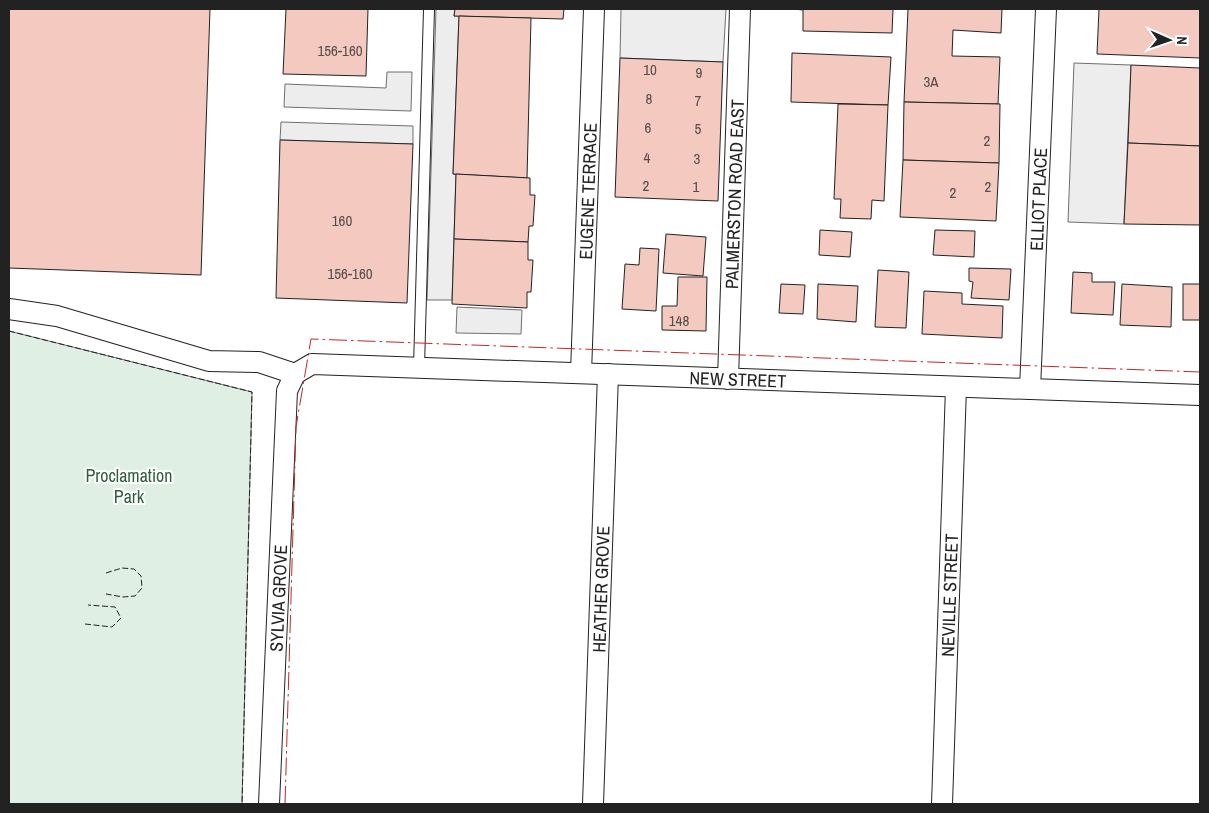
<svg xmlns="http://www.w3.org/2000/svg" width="1209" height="813" viewBox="0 0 1209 813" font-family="'Archivo Narrow',sans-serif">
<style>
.green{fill:#e0efe3;stroke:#6f6f6f}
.parking{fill:#ededed;stroke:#6f6f6f}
.building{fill:#f3c9c0;stroke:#222}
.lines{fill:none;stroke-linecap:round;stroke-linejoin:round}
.lane-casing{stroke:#222;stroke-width:12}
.street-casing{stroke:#222;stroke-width:22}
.lane{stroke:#fff;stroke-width:10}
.street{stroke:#fff;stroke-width:20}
.fence{stroke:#222;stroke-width:1;stroke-dasharray:6 2.5;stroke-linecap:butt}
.power{stroke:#c62828;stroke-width:1;stroke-dasharray:18 4 2.5 4;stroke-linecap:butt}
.labels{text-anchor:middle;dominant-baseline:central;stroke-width:4;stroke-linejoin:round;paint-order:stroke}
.number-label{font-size:15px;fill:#564c4a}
.street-label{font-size:18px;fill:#222;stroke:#fff}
.park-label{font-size:18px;fill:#2f5e38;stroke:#fff}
</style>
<rect width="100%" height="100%" fill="#fff"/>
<path class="green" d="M 9,331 L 252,392 L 242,804 L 9,804 Z"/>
<g class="parking">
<path d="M 436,9 L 455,9 L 454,16 L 459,16 L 453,174 L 456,174 L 452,300 L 427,300 Z"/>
<path d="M 621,9 L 726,9 L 723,62 L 620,58 Z"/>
<path d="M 1074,63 L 1131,65 L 1124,224 L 1068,222 Z"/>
<path d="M 387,72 L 412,72 L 411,111 L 284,107 L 285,84 L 386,88 Z"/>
<path d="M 281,122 L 413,126 L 413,144 L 280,140 Z"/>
<path d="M 457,307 L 522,310 L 521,334 L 456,333 Z"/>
</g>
<g class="building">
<path d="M 9,9 L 210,9 L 201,275 L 9,268 Z"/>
<path d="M 286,9 L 368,9 L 366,76 L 283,74 Z"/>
<path d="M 455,9 L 564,9 L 563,19 L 454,16 Z"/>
<path d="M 793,9 L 893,9 L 892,33 L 803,31 L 803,10 Z"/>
<path d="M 908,9 L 1002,9 L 1001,33 L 953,30 L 952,56 L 1000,57 L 998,104 L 904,102 Z"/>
<path d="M 1099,9 L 1200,9 L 1200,58 L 1097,54 Z"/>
<path d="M 459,16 L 531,18 L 527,178 L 453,174 Z"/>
<path d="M 792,53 L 891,57 L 888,105 L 791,102 Z"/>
<path d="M 620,58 L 723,62 L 718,201 L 615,197 Z"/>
<path d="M 1131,65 L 1200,68 L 1200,146 L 1128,143 Z"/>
<path d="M 904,102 L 1000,104 L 999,163 L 903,160 Z"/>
<path d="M 838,104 L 888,105 L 884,201 L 872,200 L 871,219 L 840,218 L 841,199 L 834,199 Z"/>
<path d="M 280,140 L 413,144 L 407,303 L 276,298 Z"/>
<path d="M 1128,143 L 1200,146 L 1200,225 L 1124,224 Z"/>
<path d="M 903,160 L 999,163 L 996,221 L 900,217 Z"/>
<path d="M 456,174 L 530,178 L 530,195 L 535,195 L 533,226 L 529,226 L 528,242 L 454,239 Z"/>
<path d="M 820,230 L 852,232 L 850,257 L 819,255 Z"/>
<path d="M 935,230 L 975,231 L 974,257 L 933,255 Z"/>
<path d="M 666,234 L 706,237 L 703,276 L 663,273 Z"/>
<path d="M 454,239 L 528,242 L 528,260 L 533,260 L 531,292 L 527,292 L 527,308 L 452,304 Z"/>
<path d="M 640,248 L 659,249 L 656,311 L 622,309 L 625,264 L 639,265 Z"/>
<path d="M 969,268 L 1011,269 L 1009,300 L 971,298 L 973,282 L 969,281 Z"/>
<path d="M 878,270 L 909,272 L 906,328 L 875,327 Z"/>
<path d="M 1073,272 L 1092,273 L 1092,282 L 1115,282 L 1113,315 L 1071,313 Z"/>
<path d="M 678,277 L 707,277 L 706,331 L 662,330 L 662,306 L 677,306 Z"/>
<path d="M 781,284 L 805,285 L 803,314 L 779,313 Z"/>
<path d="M 818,284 L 858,286 L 856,322 L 817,319 Z"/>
<path d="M 1122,284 L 1172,287 L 1171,327 L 1120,325 Z"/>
<rect x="1183" y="284" width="17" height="36"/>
<path d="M 924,291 L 962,293 L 962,304 L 1003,306 L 1002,338 L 922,334 Z"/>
</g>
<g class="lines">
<g class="lane-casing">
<path id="lane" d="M 419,367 L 429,9"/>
</g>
<g class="street-casing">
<g id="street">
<path d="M 9,309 L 57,316 L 209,361 L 259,362 L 295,374"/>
<path id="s1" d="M 581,373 L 594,9"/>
<path id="s2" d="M 728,379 L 740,9"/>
<path id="s3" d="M 1030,389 L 1046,9"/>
<path id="s4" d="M 269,804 L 287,391 L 295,374 L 312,364 L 1200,395"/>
<path id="s5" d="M 593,804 L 608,374"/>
<path id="s6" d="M 942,804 L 956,387"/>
</g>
</g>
<use href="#lane" class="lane"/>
<use href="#street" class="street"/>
<g class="fence">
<path d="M 9,331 L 252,392 L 242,804"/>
<path d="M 106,573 L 122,568 L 134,569 L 141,576 L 142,588 L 135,596 L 123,597 L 106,594"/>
<path d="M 85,624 L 112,627 L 121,618 L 115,607 L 88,605"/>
</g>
<path class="power" d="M 285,804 L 296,427 L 311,339 L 1200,372"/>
</g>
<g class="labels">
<g class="number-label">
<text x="340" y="50">156-160</text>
<text x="650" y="69">10</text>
<text x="699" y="72">9</text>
<text x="931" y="81">3A</text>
<text x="649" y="98">8</text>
<text x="698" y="100">7</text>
<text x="648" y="127">6</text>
<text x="698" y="128">5</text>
<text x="987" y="140">2</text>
<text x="647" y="157">4</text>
<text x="697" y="158">3</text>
<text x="646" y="185">2</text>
<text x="696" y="186">1</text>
<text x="988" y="186">2</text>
<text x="953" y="192">2</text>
<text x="342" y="220">160</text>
<text x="350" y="273">156-160</text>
<text x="679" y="320">148</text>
</g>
<g class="street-label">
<text stroke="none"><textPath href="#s1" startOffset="182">EUGENE TERRACE</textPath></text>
<text stroke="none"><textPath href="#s2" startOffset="185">PALMERSTON ROAD EAST</textPath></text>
<text stroke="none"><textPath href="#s3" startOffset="190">ELLIOT PLACE</textPath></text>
<text stroke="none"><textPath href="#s4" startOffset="878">NEW STREET</textPath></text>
<text stroke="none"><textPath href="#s5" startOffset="215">HEATHER GROVE</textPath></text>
<text stroke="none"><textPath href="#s6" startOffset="209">NEVILLE STREET</textPath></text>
<text stroke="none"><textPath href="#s4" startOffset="206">SYLVIA GROVE</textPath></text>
</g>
<g class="park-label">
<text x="129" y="475">Proclamation<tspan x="129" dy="21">Park</tspan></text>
</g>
</g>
<rect width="1209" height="813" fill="none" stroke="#222222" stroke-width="20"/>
<g transform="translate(1169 40) rotate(92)" stroke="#ffffff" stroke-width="4" paint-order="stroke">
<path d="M0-4L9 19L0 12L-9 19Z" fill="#222222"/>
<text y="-8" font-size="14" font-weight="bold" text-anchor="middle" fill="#222222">N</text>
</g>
</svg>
